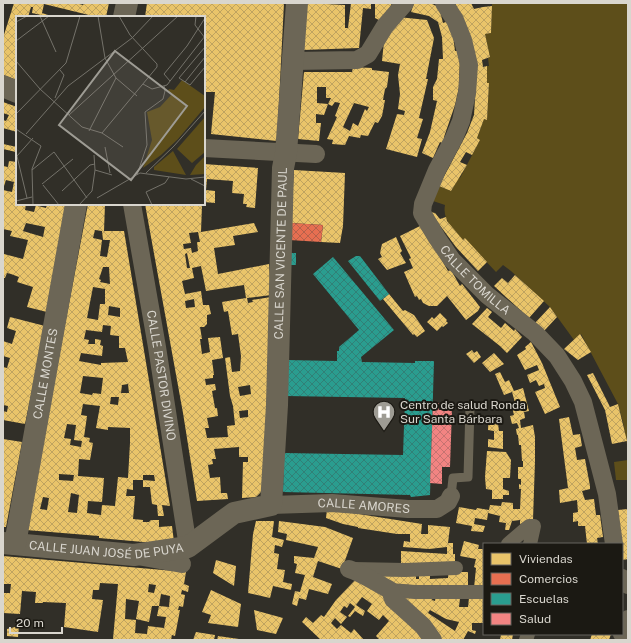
<svg xmlns="http://www.w3.org/2000/svg" width="631" height="643" viewBox="0 0 631 643" font-family="'Public Sans',sans-serif">
<style>
.grass{fill:#5d4e1a}
.homes{fill:url(#homes-cross-hatch);fill-rule:evenodd}
.shops{fill:url(#shops-cross-hatch)}
.schools{fill:url(#schools-cross-hatch)}
.health{fill:url(#health-cross-hatch)}
.lines{fill:none;stroke-linecap:round;stroke-linejoin:round}
.service{stroke:#6c6656;stroke-width:9}
.pedestrian{stroke:#6c6656;stroke-width:14}
.minor{stroke:#6c6656;stroke-width:18}
.tertiary{stroke:#6c6656;stroke-width:22}
.labels{text-anchor:middle;dominant-baseline:central;stroke-width:4;stroke-linejoin:round;paint-order:stroke}
.street-label{font-size:12px;fill:#d9d6ce;stroke:#1b1913}
.poi-label{font-size:12px;fill:#d9d6ce;stroke:#1b1913;text-anchor:start}
.inset-road{fill:none;stroke:#74726a;stroke-width:1}
.view{fill:#9e9c94;fill-opacity:0.15;stroke:#9e9c94;stroke-width:2}
.inset-edge{fill:none;stroke:#d9d6ce;stroke-width:2}
</style>
<defs>
<pattern id="homes-cross-hatch" width="8" height="8" patternUnits="userSpaceOnUse"><rect width="8" height="8" fill="#e9c46a"/><path d="M0 0l8 8M0 8l8-8" fill="none" stroke="#bfa35f"/></pattern>
<pattern id="shops-cross-hatch" width="8" height="8" patternUnits="userSpaceOnUse"><rect width="8" height="8" fill="#e76f51"/><path d="M0 0l8 8M0 8l8-8" fill="none" stroke="#b5614b"/></pattern>
<pattern id="schools-cross-hatch" width="8" height="8" patternUnits="userSpaceOnUse"><rect width="8" height="8" fill="#2a9d8f"/><path d="M0 0l8 8M0 8l8-8" fill="none" stroke="#318177"/></pattern>
<pattern id="health-cross-hatch" width="8" height="8" patternUnits="userSpaceOnUse"><rect width="8" height="8" fill="#f28482"/><path d="M0 0l8 8M0 8l8-8" fill="none" stroke="#c67371"/></pattern>
</defs>
<rect width="100%" height="100%" fill="#312f28"/>
<g class="grass">
<path d="M 492,3 L 628,3 L 628,450 L 623,422 L 618,404 L 581,334 L 574,340 L 550,307 L 511,271 L 503,265 L 496,272 L 465,239 L 463,240 C 454,230 442,220 445,205 L 433,201 L 439,186 L 451,191 L 458,178 L 460,178 L 480,140 L 477,138 L 484,119 L 487,120 L 489,84 L 487,83 L 487,66 L 489,66 L 488,58 L 490,57 L 485,34 L 491,33 Z"/>
<path d="M 628,460 L 628,480 L 616,480 L 614,462 Z"/>
</g>
<g class="homes">
<path d="M 14,3 L 75,3 L 83,5 L 84,3 L 109,3 L 106,17 L 97,17 L 44,4 L 42,13 L 54,17 L 40,17 L 41,15 L 32,13 L 33,7 L 31,7 L 28,17 L 17,17 L 17,80 L 3,75 L 3,38 Z"/>
<path d="M 147,3 L 197,3 L 203,4 L 203,3 L 284,3 L 277,141 L 211,134 L 215,92 L 204,92 L 204,17 L 145,17 Z"/>
<path d="M 306,3 L 345,5 L 345,28 L 348,28 L 351,3 L 371,3 L 371,9 L 363,8 L 359,48 L 303,50 Z"/>
<path d="M 375,3 L 392,3 L 383,22 L 375,18 Z"/>
<path d="M 414,3 L 432,3 L 432,4 L 439,7 L 443,23 L 449,21 L 453,35 L 455,51 L 460,51 L 459,87 L 455,105 L 444,137 L 444,144 L 440,142 L 433,158 L 422,153 L 430,132 L 437,101 L 433,100 L 433,87 L 437,79 L 439,59 L 443,59 L 442,37 L 438,22 L 429,16 L 411,12 Z"/>
<path d="M 455,3 L 471,3 L 474,9 L 483,7 L 492,6 L 491,33 L 485,34 L 490,57 L 482,60 L 483,67 L 487,66 L 487,83 L 489,83 L 487,120 L 484,119 L 477,138 L 480,140 L 472,155 L 466,152 L 460,162 L 467,165 L 451,191 L 439,186 L 467,133 L 474,115 L 477,67 L 461,16 Z"/>
<path d="M 398,17 L 427,20 L 434,38 L 426,79 L 428,79 L 419,118 L 423,119 L 417,138 L 422,139 L 417,157 L 386,149 L 397,114 L 404,115 L 405,111 L 398,109 L 400,94 L 398,75 L 400,64 L 382,61 L 384,41 Z"/>
<path d="M 353,67 L 372,68 L 372,70 L 389,72 L 387,87 L 385,89 L 383,100 L 385,100 L 382,116 L 378,123 L 375,122 L 368,136 L 361,135 L 360,138 L 349,136 L 345,145 L 332,144 L 333,140 L 327,139 L 337,117 L 335,116 L 340,103 L 335,102 L 332,106 L 328,104 L 331,98 L 326,98 L 326,87 L 317,87 L 317,103 L 328,104 L 324,115 L 316,114 L 316,123 L 321,123 L 319,141 L 298,139 L 304,72 L 352,72 ZM 354,103 L 369,107 L 367,111 L 365,109 L 358,126 L 353,123 L 350,131 L 343,127 Z"/>
<path d="M 3,102 L 17,107 L 17,132 L 3,128 L 3,120 L 6,121 L 9,115 L 3,113 Z"/>
<path d="M 3,144 L 17,147 L 16,152 L 3,149 Z"/>
<path d="M 9,161 L 17,162 L 17,204 L 26,204 L 25,210 L 34,212 L 36,205 L 33,204 L 38,204 L 38,206 L 46,208 L 47,204 L 68,204 L 47,312 L 27,307 L 33,287 L 17,282 L 19,277 L 11,274 L 7,273 L 5,278 L 3,278 L 3,258 L 4,254 L 23,259 L 28,240 L 10,236 L 12,231 L 3,229 L 3,190 L 12,192 L 14,182 L 6,180 L 3,189 L 3,166 L 8,167 ZM 26,223 L 45,227 L 43,237 L 23,231 Z"/>
<path d="M 204,164 L 258,168 L 255,208 L 246,207 L 247,204 L 243,204 L 244,194 L 232,193 L 233,181 L 207,179 L 206,190 L 215,191 L 215,203 L 204,202 Z"/>
<path d="M 294,170 L 345,173 L 343,226 L 340,243 L 321,242 L 323,225 L 291,223 Z"/>
<path d="M 88,204 L 105,204 L 104,231 L 124,231 L 170,506 L 162,505 L 164,516 L 158,516 L 157,505 L 152,504 L 150,487 L 143,487 L 143,480 L 155,481 L 154,475 L 143,475 L 143,480 L 133,480 L 133,490 L 127,489 L 126,496 L 135,496 L 133,519 L 143,520 L 143,522 L 149,522 L 151,520 L 159,520 L 159,527 L 172,526 L 174,542 L 143,542 L 99,538 L 99,536 L 26,530 ZM 95,230 L 102,231 L 103,240 L 110,240 L 107,257 L 100,256 L 102,240 L 93,238 ZM 103,267 L 109,267 L 110,284 L 100,282 L 101,280 L 99,279 ZM 93,287 L 105,289 L 105,304 L 100,304 L 98,320 L 87,318 ZM 109,306 L 120,308 L 120,317 L 108,315 ZM 103,325 L 111,326 L 110,335 L 119,336 L 119,348 L 125,348 L 128,362 L 101,363 L 101,365 L 79,361 L 81,353 L 102,356 L 103,346 L 100,345 L 101,340 L 95,339 L 95,344 L 88,344 L 89,340 L 84,339 L 86,330 L 102,332 ZM 83,376 L 103,378 L 101,394 L 93,393 L 92,395 L 80,393 ZM 128,384 L 129,393 L 121,393 L 122,385 ZM 111,397 L 119,397 L 118,405 L 110,404 ZM 83,404 L 100,406 L 96,428 L 108,430 L 108,427 L 130,428 L 130,443 L 128,478 L 118,477 L 115,506 L 102,505 L 101,515 L 87,513 L 88,501 L 102,502 L 104,478 L 78,476 L 79,459 L 90,460 L 93,443 L 89,442 L 90,438 L 84,437 L 87,416 L 81,415 ZM 67,424 L 76,425 L 74,440 L 82,441 L 81,447 L 70,445 L 71,439 L 64,438 ZM 59,474 L 74,475 L 73,481 L 59,480 ZM 71,493 L 79,495 L 77,513 L 68,512 ZM 43,497 L 49,498 L 47,510 L 40,509 Z"/>
<path d="M 145,204 L 202,205 L 201,232 L 254,223 L 258,232 L 233,236 L 235,245 L 214,248 L 218,274 L 269,264 L 271,295 L 247,298 L 248,303 L 253,302 L 252,300 L 271,297 L 263,490 L 256,497 L 242,498 L 243,462 L 248,462 L 248,457 L 239,457 L 239,447 L 214,449 L 216,459 L 212,459 L 213,464 L 208,465 L 210,478 L 220,477 L 221,493 L 227,493 L 228,499 L 197,501 L 183,413 ZM 198,232 L 200,242 L 197,242 L 198,251 L 192,253 L 191,248 L 184,249 L 183,244 L 191,243 L 189,233 ZM 187,253 L 190,268 L 187,268 L 185,254 ZM 201,266 L 206,291 L 244,285 L 246,298 L 222,302 L 224,312 L 228,311 L 232,335 L 238,334 L 241,356 L 240,371 L 232,372 L 230,357 L 225,358 L 230,396 L 233,406 L 235,425 L 227,426 L 228,437 L 207,438 L 205,428 L 209,428 L 207,418 L 218,416 L 217,408 L 215,408 L 212,391 L 216,390 L 215,384 L 206,385 L 205,379 L 213,378 L 213,375 L 214,375 L 212,360 L 223,358 L 220,337 L 208,338 L 210,352 L 202,354 L 200,339 L 202,339 L 200,327 L 204,327 L 207,324 L 207,315 L 211,314 L 209,305 L 203,305 L 201,291 L 185,294 L 182,281 L 194,278 L 192,268 ZM 194,299 L 195,307 L 186,308 L 185,301 ZM 250,385 L 251,394 L 240,396 L 238,387 ZM 248,410 L 248,417 L 240,418 L 239,411 Z"/>
<path d="M 430,212 L 435,213 L 440,219 L 446,217 L 447,221 L 463,240 L 465,238 L 487,262 L 478,271 L 456,247 Z"/>
<path d="M 422,225 L 448,271 L 451,270 L 460,286 L 462,284 L 480,307 L 478,311 L 466,320 L 447,296 L 437,306 L 429,306 L 423,303 L 421,299 L 419,300 L 417,296 L 415,297 L 404,272 L 413,268 L 409,259 L 411,258 L 400,236 Z"/>
<path d="M 396,237 L 402,251 L 400,253 L 406,263 L 387,270 L 378,259 L 382,257 L 380,253 L 382,244 Z"/>
<path d="M 515,275 L 544,301 L 529,318 L 494,286 L 502,278 L 508,283 Z"/>
<path d="M 389,294 L 403,311 L 405,310 L 414,315 L 425,331 L 417,337 L 414,334 L 413,335 L 383,299 Z"/>
<path d="M 550,307 L 557,317 L 544,331 L 535,323 Z"/>
<path d="M 487,308 L 492,312 L 488,317 L 501,328 L 505,323 L 514,331 L 515,329 L 522,337 L 507,353 L 500,346 L 472,324 Z"/>
<path d="M 440,313 L 447,320 L 446,321 L 448,323 L 443,327 L 442,326 L 437,331 L 427,322 L 432,317 L 434,319 Z"/>
<path d="M 10,317 L 45,326 L 25,424 L 3,420 L 3,411 L 7,412 L 8,406 L 3,405 L 4,378 L 3,378 L 3,367 L 7,368 L 10,358 L 3,356 L 3,341 L 12,344 L 16,331 L 7,328 Z"/>
<path d="M 580,334 L 591,352 L 578,360 L 564,349 Z"/>
<path d="M 531,342 L 542,363 L 560,407 L 545,414 L 535,392 L 545,388 L 544,384 L 539,386 L 536,380 L 530,383 L 527,375 L 539,370 L 537,365 L 525,370 L 517,355 L 526,349 L 525,347 Z"/>
<path d="M 472,350 L 474,353 L 477,351 L 481,357 L 474,363 L 466,354 Z"/>
<path d="M 494,353 L 504,364 L 490,372 L 482,363 Z"/>
<path d="M 500,372 L 505,382 L 509,380 L 514,391 L 523,388 L 529,411 L 524,412 L 525,418 L 520,420 L 521,428 L 533,425 L 535,437 L 535,461 L 533,520 L 520,524 L 520,520 L 512,521 L 509,530 L 505,530 L 506,523 L 499,522 L 500,516 L 488,513 L 487,520 L 475,518 L 474,524 L 485,526 L 483,532 L 471,531 L 472,526 L 456,523 L 459,507 L 476,510 L 477,508 L 489,510 L 490,505 L 501,506 L 502,502 L 513,503 L 513,509 L 520,509 L 521,489 L 519,489 L 519,484 L 521,485 L 521,479 L 518,479 L 518,467 L 523,467 L 523,461 L 522,461 L 521,445 L 519,445 L 518,435 L 517,435 L 516,429 L 519,428 L 517,423 L 512,424 L 510,416 L 514,415 L 512,407 L 516,406 L 512,392 L 504,395 L 495,374 Z"/>
<path d="M 593,373 L 610,407 L 618,404 L 627,441 L 612,444 L 605,410 L 587,375 Z"/>
<path d="M 489,416 L 497,416 L 499,431 L 503,431 L 503,449 L 488,447 L 488,439 L 494,440 L 494,431 L 488,430 Z"/>
<path d="M 569,417 L 573,435 L 580,434 L 582,446 L 575,448 L 577,460 L 585,459 L 590,486 L 590,489 L 582,491 L 585,500 L 594,499 L 596,515 L 600,515 L 603,537 L 597,538 L 598,544 L 587,544 L 585,526 L 578,526 L 578,521 L 573,522 L 573,513 L 578,512 L 577,500 L 560,503 L 559,490 L 568,488 L 559,419 Z"/>
<path d="M 3,439 L 22,442 L 6,527 L 3,527 Z"/>
<path d="M 487,451 L 506,452 L 511,460 L 510,478 L 503,478 L 503,489 L 509,491 L 509,495 L 503,495 L 503,499 L 492,499 L 492,490 L 486,489 L 485,477 Z"/>
<path d="M 327,509 L 422,524 L 421,534 L 428,534 L 428,525 L 450,527 L 448,543 L 453,543 L 453,554 L 455,554 L 455,566 L 401,565 L 401,551 L 447,554 L 447,547 L 429,549 L 403,547 L 404,541 L 410,542 L 410,534 L 397,534 L 358,528 L 358,527 L 343,524 L 326,518 Z"/>
<path d="M 628,509 L 628,559 L 623,560 L 618,510 Z"/>
<path d="M 256,521 L 274,521 L 272,537 L 284,540 L 282,547 L 275,545 L 274,553 L 279,554 L 277,569 L 285,570 L 283,582 L 292,584 L 291,590 L 273,586 L 270,598 L 248,593 L 253,534 Z"/>
<path d="M 279,521 L 325,527 L 353,538 L 342,569 L 318,561 L 313,577 L 332,584 L 328,594 L 309,589 L 306,600 L 299,598 L 297,606 L 292,604 L 295,591 L 300,592 L 305,575 L 295,573 L 297,564 L 294,563 L 294,556 L 314,558 L 318,547 L 286,540 L 287,534 L 278,532 Z"/>
<path d="M 464,541 L 479,545 L 478,549 L 484,549 L 484,590 L 474,588 L 476,568 L 474,567 L 476,559 L 460,556 Z"/>
<path d="M 3,556 L 186,572 L 184,584 L 189,586 L 188,592 L 182,590 L 181,594 L 185,595 L 183,607 L 179,606 L 178,610 L 180,610 L 175,636 L 172,635 L 171,640 L 116,640 L 116,639 L 113,639 L 118,584 L 100,583 L 99,590 L 93,590 L 92,599 L 103,600 L 98,632 L 64,627 L 66,603 L 43,602 L 43,603 L 35,603 L 36,592 L 22,591 L 20,614 L 3,613 L 3,593 L 10,593 L 11,584 L 3,584 ZM 149,584 L 156,585 L 154,593 L 148,592 ZM 161,594 L 170,596 L 169,607 L 159,606 L 157,616 L 166,617 L 164,628 L 148,626 L 147,634 L 135,633 L 136,620 L 125,619 L 126,599 L 139,601 L 136,619 L 149,622 L 152,606 L 159,606 Z"/>
<path d="M 216,560 L 236,566 L 234,586 L 213,573 Z"/>
<path d="M 376,572 L 416,574 L 416,579 L 419,579 L 419,575 L 430,575 L 430,579 L 448,578 L 448,572 L 468,572 L 468,587 L 384,584 Z"/>
<path d="M 359,576 L 385,597 L 426,640 L 380,640 L 376,636 L 389,621 L 383,615 L 379,620 L 367,611 L 372,604 L 362,597 L 356,605 L 365,611 L 363,616 L 355,611 L 350,617 L 348,616 L 355,607 L 350,603 L 347,608 L 344,606 L 340,612 L 347,617 L 341,624 L 335,618 L 331,623 L 337,629 L 341,625 L 351,633 L 354,629 L 364,640 L 321,640 L 302,622 L 306,617 L 313,623 L 321,615 L 324,617 L 336,600 Z"/>
<path d="M 211,590 L 241,604 L 238,627 L 208,623 L 211,615 L 202,612 Z"/>
<path d="M 436,595 L 460,598 L 459,607 L 468,607 L 469,598 L 484,598 L 484,623 L 472,623 L 472,630 L 476,631 L 475,634 L 468,631 L 463,640 L 440,640 L 395,597 L 433,596 L 432,600 L 435,601 ZM 430,610 L 446,619 L 459,622 L 455,631 L 428,613 Z"/>
<path d="M 254,610 L 283,618 L 276,634 L 257,630 Z"/>
<path d="M 19,626 L 18,637 L 7,636 L 7,629 Z"/>
<path d="M 196,632 L 215,635 L 214,640 L 193,640 Z"/>
<path d="M 501,634 L 513,634 L 512,640 L 500,640 Z"/>
<path d="M 592,634 L 611,634 L 609,640 L 590,640 Z"/>
<path d="M 218,636 L 239,639 L 239,640 L 217,640 Z"/>
</g>
<path class="shops" d="M 291,223 L 323,225 L 321,242 L 289,240 Z"/>
<g class="schools">
<rect x="288" y="253" width="8" height="12"/>
<path d="M 356,256 L 360,256 L 389,294 L 380,301 L 348,261 Z"/>
<path d="M 333,257 L 394,330 L 361,357 L 362,362 L 415,363 L 415,361 L 434,361 L 430,495 L 411,497 L 410,495 L 283,492 L 284,453 L 403,455 L 405,398 L 286,396 L 286,360 L 337,361 L 337,351 L 339,351 L 339,347 L 359,330 L 313,274 Z"/>
</g>
<path class="health" d="M 433,403 L 439,403 L 439,410 L 452,410 L 450,467 L 442,467 L 442,484 L 430,483 Z"/>
<g class="lines">
<path class="service" d="M 451,496 L 453,478 L 468,477 L 470,407"/>
<g class="pedestrian">
<path d="M 508,544 L 529,526 L 534,526 L 530,544"/>
<path d="M 353,569 L 405,570 L 456,568"/>
<path d="M 390,590 L 415,592 L 484,592"/>
<path d="M 526,640 L 528,634"/>
</g>
<g class="minor">
<path id="s1" d="M 444,3 L 455,20 L 463,40 L 469,65 L 467,93 L 461,121 L 454,138 L 437,170 L 423,204 L 422,213 L 437,238 L 452,260 L 487,295 L 535,333 L 557,356 L 573,381 L 583,402 L 607,494 L 614,544"/>
<path d="M 293,61 L 357,60 L 368,54 L 385,26 L 405,3"/>
<path d="M 204,148 L 316,154"/>
<path id="s2" d="M 132,204 L 157,347 L 188,547"/>
<path id="s3" d="M 271,505 L 332,503 L 408,509 L 437,509 L 448,502 L 451,496"/>
<path d="M 143,557 L 182,564"/>
<path d="M 349,569 C 364,574 376,583 390,590 L 393,599 L 423,626 L 433,640"/>
<path d="M 622,578 L 623,582 L 628,585"/>
<path d="M 622,634 L 628,619"/>
</g>
<g class="tertiary">
<path d="M 124,17 L 127,3"/>
<path d="M 3,86 L 17,92"/>
<path id="s4" d="M 3,543 L 134,555 L 188,547 L 234,513 L 271,505 L 277,405 L 283,168 L 286,153 L 297,3"/>
<path id="s5" d="M 15,544 L 76,204"/>
</g>
</g>
<defs>
<g id="hospital-pin" transform="scale(1.15)"><path d="M0 17L-7.5 6A9.5 9.5 0 1 1 7.5 6Z" fill="#9e9c94" stroke="#1b1913"/><path d="M-5-5h3v3.5h4V-5h3V5h-3V1.5h-4V5h-3Z" fill="#fff"/></g>
</defs>
<g fill-rule="evenodd">
<use href="#hospital-pin" x="384" y="412"/>
</g>
<g class="labels">
<g class="street-label">
<text stroke="none"><textPath href="#s4" startOffset="533">CALLE SAN VICENTE DE PAUL</textPath></text>
<text stroke="none"><textPath href="#s1" startOffset="311">CALLE TOMILLA</textPath></text>
<text stroke="none"><textPath href="#s5" startOffset="173">CALLE MONTES</textPath></text>
<text stroke="none"><textPath href="#s2" startOffset="174">CALLE PASTOR DIVINO</textPath></text>
<text stroke="none"><textPath href="#s3" startOffset="93">CALLE AMORES</textPath></text>
<text stroke="none"><textPath href="#s4" startOffset="104">CALLE JUAN JOSÉ DE PUYA</textPath></text>
</g>
<g class="poi-label">
<text x="400" y="405">Centro de salud Ronda<tspan x="400" dy="14">Sur Santa Bárbara</tspan></text>
</g>
</g>
<g transform="translate(16 16)">
<rect width="189" height="189" fill="#312f28"/>
<path d="M 166,64 L 189,80 L 189,91 L 162,123 L 145,139 L 127,152 L 136,124 L 131,96 L 144,91 L 156,78 L 152,75 L 153,73 L 158,74 ZM 189,101 L 189,136 L 176,147 L 161,133 ZM 157,135 L 170,159 L 138,154 L 138,151 ZM 189,140 L 189,158 L 174,159 L 180,149 Z" fill="#5d4e1a"/>
<path class="inset-road" d="M 24,0 L 40,36M 82,0 L 89,42 L 100,62 L 121,80M 180,0 L 179,9 L 189,22M 0,6 L 11,0M 0,25 L 33,0M 189,31 L 163,62 L 174,69 L 189,51M 0,45 L 24,73 L 66,111 L 86,117 L 107,131M 154,65 L 148,58 L 171,30 L 189,2M 169,66 L 189,41M 127,68 L 136,73 L 151,69 L 189,20M 39,82 L 48,59 L 44,54M 0,98 L 50,47 L 64,0M 53,99 L 162,0M 0,113 L 25,130 L 16,153 L 17,189M 73,115 L 100,62M 86,117 L 141,51 L 141,48 L 114,19 L 103,0M 10,118 L 52,70 L 116,22 L 137,0M 89,131 L 94,157M 0,136 L 11,182M 1,140 L 17,122M 16,154 L 38,136 L 71,182M 79,154 L 96,159M 130,157 L 158,130 L 189,95M 121,159 L 131,129 L 129,96 L 147,83 L 149,75 L 148,70M 175,163 L 189,170M 26,168 L 57,143M 27,169 L 43,189M 46,175 L 74,149 L 79,148M 81,182 L 124,157 L 170,163 L 189,161M 0,185 L 16,181M 63,189 L 76,175 L 79,154 L 78,139M 136,189 L 130,176 L 149,167 L 153,161"/>
<path class="view" d="M 99,35 L 171,90 L 115,164 L 43,109 Z"/>
<rect width="189" height="189" class="inset-edge"/>
</g>
<rect width="631" height="643" fill="none" stroke="#d9d6ce" stroke-width="8"/>
<rect x="483" y="543" width="140" height="92" fill="#1b1913" stroke="#67655e"/>
<rect x="491" y="553" width="20" height="12" fill="#e9c46a" stroke="#67655e"/>
<text x="519" y="563" font-size="12" fill="#d9d6ce">Viviendas</text>
<rect x="491" y="573" width="20" height="12" fill="#e76f51" stroke="#67655e"/>
<text x="519" y="583" font-size="12" fill="#d9d6ce">Comercios</text>
<rect x="491" y="593" width="20" height="12" fill="#2a9d8f" stroke="#67655e"/>
<text x="519" y="603" font-size="12" fill="#d9d6ce">Escuelas</text>
<rect x="491" y="613" width="20" height="12" fill="#f28482" stroke="#67655e"/>
<text x="519" y="623" font-size="12" fill="#d9d6ce">Salud</text>
<path d="M10 627v6h52v-6" fill="none" stroke="#d9d6ce" stroke-width="2"/>
<text x="16" y="627" font-size="12" fill="#d9d6ce" stroke="#1b1913" stroke-width="3" paint-order="stroke">20 m</text>
</svg>
